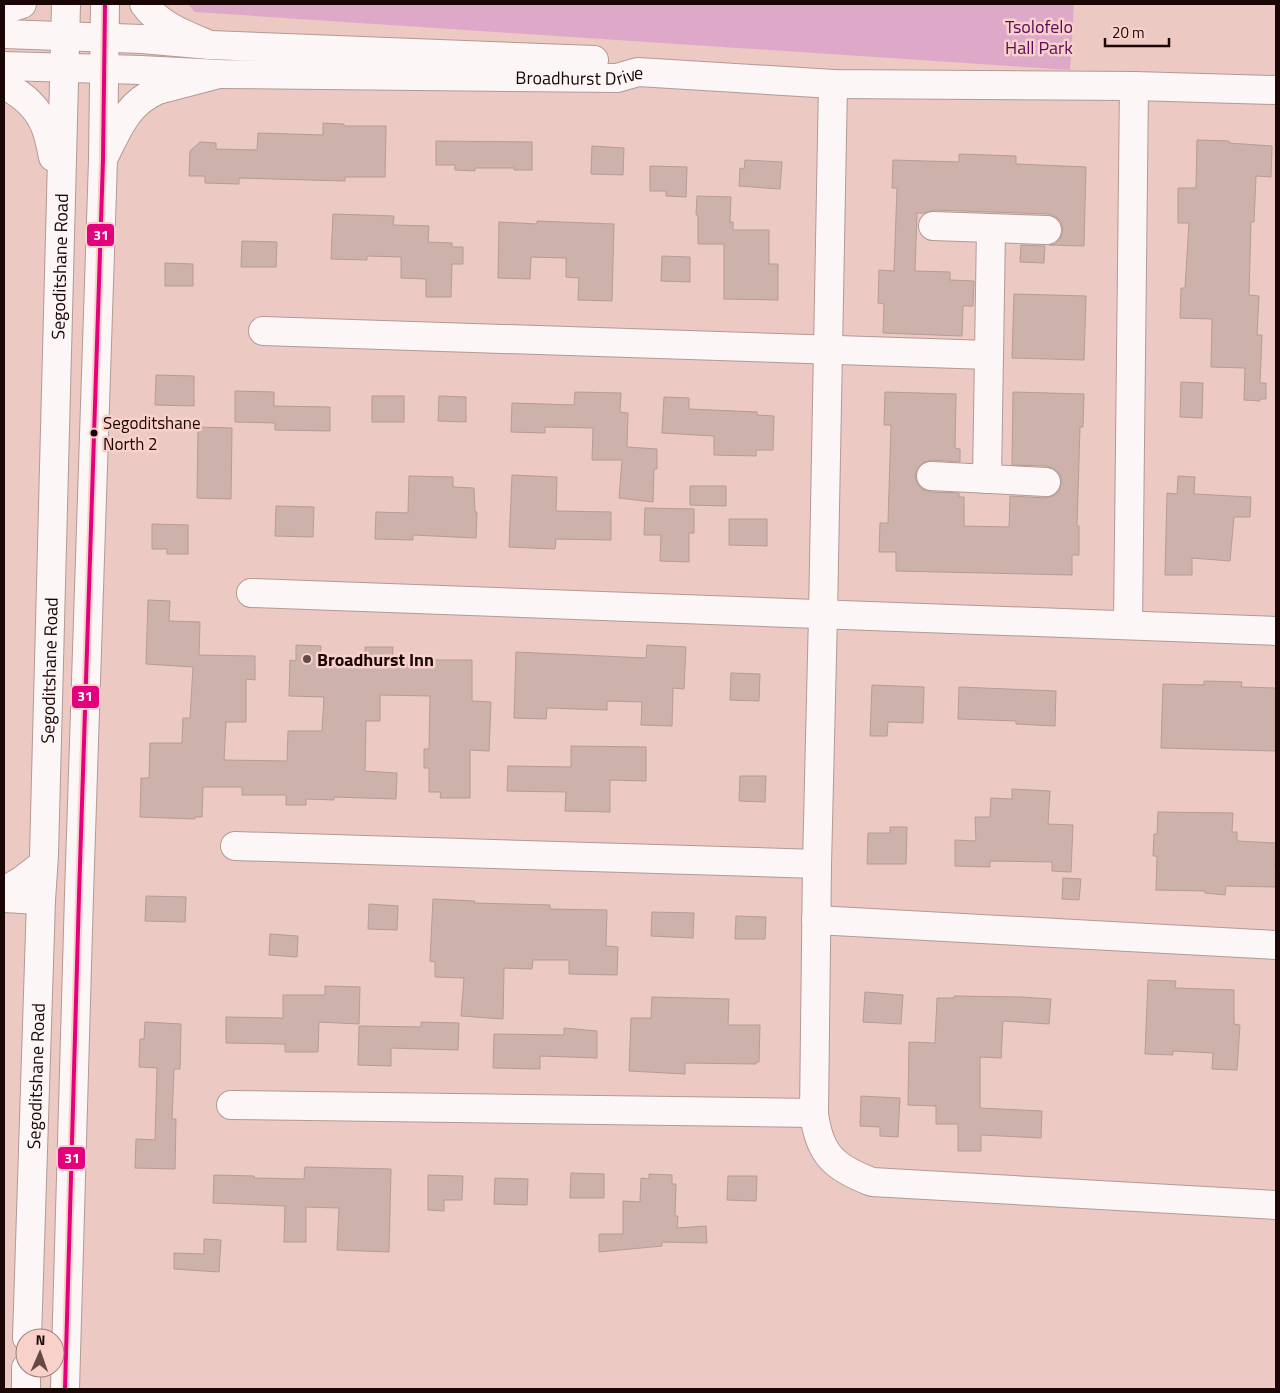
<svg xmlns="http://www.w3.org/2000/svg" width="1280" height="1393" viewBox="0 0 1280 1393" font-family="'Titillium Web',sans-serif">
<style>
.green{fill:#dea9c8}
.building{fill:#ccb2aa;stroke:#b69c94}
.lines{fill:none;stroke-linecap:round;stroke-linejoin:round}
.minor-casing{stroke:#b39994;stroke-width:30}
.major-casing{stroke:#b39994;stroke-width:30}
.minor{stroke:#fcf7f6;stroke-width:28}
.major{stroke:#fcf7f6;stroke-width:28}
.bus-1-casing{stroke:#f8d1ca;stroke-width:8}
.bus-1{stroke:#e5007d;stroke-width:4}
.bus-dot{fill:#1a0604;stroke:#f8d1ca;stroke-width:2}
.poi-dot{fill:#644a47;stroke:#f8d1ca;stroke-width:2}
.labels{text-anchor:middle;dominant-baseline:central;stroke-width:5;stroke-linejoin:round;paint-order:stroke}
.bus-label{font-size:17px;fill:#1a0604;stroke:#f8d1ca;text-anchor:start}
.park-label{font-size:18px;fill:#5e095c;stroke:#f8d1ca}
.street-label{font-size:18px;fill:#1a0604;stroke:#f8d1ca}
.poi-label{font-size:18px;font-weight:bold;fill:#1a0604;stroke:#f8d1ca;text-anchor:start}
.line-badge{stroke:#f8d1ca;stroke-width:2}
.badge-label{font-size:14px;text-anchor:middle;font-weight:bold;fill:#fff}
</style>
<rect width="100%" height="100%" fill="#ecc9c3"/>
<path class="green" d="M 188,4 L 1074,4 L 1070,70 L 195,12 Z"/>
<g class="building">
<path d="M 323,123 L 344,124 L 344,126 L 386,126 L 385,177 L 345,177 L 345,181 L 239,178 L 239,184 L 205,183 L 205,176 L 189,176 L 190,151 L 200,142 L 216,143 L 216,149 L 257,150 L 258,133 L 323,135 Z"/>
<path d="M 1197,140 L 1229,141 L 1229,143 L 1272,146 L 1271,177 L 1256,176 L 1254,222 L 1251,222 L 1249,295 L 1259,296 L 1257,335 L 1262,335 L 1260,383 L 1266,383 L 1266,399 L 1260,399 L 1260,401 L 1244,400 L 1245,368 L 1211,367 L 1212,319 L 1180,318 L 1181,288 L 1185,288 L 1189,223 L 1178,223 L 1178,188 L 1196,188 Z"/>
<path d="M 436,141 L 532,142 L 532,170 L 514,170 L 514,168 L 475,168 L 475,171 L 455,170 L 455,165 L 436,165 Z"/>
<path d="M 592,146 L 624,148 L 623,175 L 591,174 Z"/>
<path d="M 959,154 L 1016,156 L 1016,164 L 1086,167 L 1084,246 L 1049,245 L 1055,244 L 1060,239 L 1063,230 L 1061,222 L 1056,217 L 1048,214 L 934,210 L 925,213 L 917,213 L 915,271 L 950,272 L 950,280 L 974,281 L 973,306 L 963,306 L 962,336 L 883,333 L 884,304 L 878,303 L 879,270 L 894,271 L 897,188 L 892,188 L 893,160 L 959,162 Z"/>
<path d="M 745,160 L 782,162 L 780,189 L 739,186 L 740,168 L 744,169 Z"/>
<path d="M 650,166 L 687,167 L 686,197 L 666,196 L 666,191 L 650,191 Z"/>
<path d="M 697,196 L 731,197 L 730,222 L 733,222 L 733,230 L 769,230 L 769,264 L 778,264 L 778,300 L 724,299 L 724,244 L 698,244 L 698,215 L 696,215 Z"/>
<path d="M 333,214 L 394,216 L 393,225 L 429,226 L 428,242 L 452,243 L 452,247 L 463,247 L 463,264 L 452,264 L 451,297 L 426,297 L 426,279 L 401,278 L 401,257 L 367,256 L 367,260 L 331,259 Z"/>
<path d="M 537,221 L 614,224 L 612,301 L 578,300 L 579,278 L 566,277 L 566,258 L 531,257 L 530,279 L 498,278 L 499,222 L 537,224 Z"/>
<path d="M 242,241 L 277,242 L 276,267 L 241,267 Z"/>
<path d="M 1021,245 L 1045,246 L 1044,263 L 1020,262 Z"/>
<path d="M 662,256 L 690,257 L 690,282 L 661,281 Z"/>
<path d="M 165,263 L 193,264 L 193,286 L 165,286 Z"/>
<path d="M 1014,294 L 1086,296 L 1084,360 L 1012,358 Z"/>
<path d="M 156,375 L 194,376 L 194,406 L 155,405 Z"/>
<path d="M 1181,382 L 1203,383 L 1202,418 L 1180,417 Z"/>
<path d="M 235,391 L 274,392 L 274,406 L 330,407 L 330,431 L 275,430 L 275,423 L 235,422 Z"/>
<path d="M 575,392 L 621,393 L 620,412 L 628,413 L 627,447 L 657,449 L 657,469 L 654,469 L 653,502 L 619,498 L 622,460 L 592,460 L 593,428 L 545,427 L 545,433 L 511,432 L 512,403 L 574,405 Z"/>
<path d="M 885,392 L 956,394 L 955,448 L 960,449 L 960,462 L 932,460 L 924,462 L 918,468 L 915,475 L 917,483 L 922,489 L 930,492 L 959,493 L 959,497 L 964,497 L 964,526 L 1009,527 L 1010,496 L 1045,498 L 1053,496 L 1059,491 L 1062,482 L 1060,474 L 1054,469 L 1047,466 L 1012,465 L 1013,392 L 1084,394 L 1083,427 L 1080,427 L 1077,526 L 1079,526 L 1079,555 L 1072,555 L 1072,575 L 896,571 L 896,552 L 879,552 L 880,523 L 888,523 L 891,425 L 884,425 Z"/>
<rect x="372" y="396" width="32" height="26"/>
<path d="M 439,396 L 466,397 L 466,422 L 438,421 Z"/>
<path d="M 664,397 L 689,398 L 689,409 L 757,412 L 757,415 L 774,416 L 773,450 L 756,450 L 756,456 L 714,455 L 714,436 L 662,433 Z"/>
<path d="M 198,427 L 232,428 L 231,499 L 197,498 Z"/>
<path d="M 512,475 L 557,477 L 556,511 L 611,512 L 611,540 L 556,539 L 555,549 L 509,547 Z"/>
<path d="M 409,476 L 453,477 L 453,487 L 474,488 L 475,512 L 477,512 L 476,538 L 413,535 L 413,540 L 375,539 L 376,512 L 408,513 Z"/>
<path d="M 1178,476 L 1195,477 L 1194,494 L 1251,497 L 1250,517 L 1234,517 L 1230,561 L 1192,558 L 1192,575 L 1165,575 L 1167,493 L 1177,494 Z"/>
<path d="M 690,486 L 726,486 L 726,506 L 690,505 Z"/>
<path d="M 276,506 L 314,507 L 313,537 L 275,536 Z"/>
<path d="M 645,508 L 694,509 L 694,533 L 689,533 L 689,562 L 660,561 L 661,535 L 644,535 Z"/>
<path d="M 729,519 L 767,519 L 767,546 L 729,545 Z"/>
<path d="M 152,524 L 188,525 L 188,554 L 167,554 L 167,549 L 152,549 Z"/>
<path d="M 148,600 L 170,601 L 169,621 L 200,622 L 199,655 L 255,656 L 255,680 L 246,679 L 246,722 L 226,722 L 224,760 L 287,761 L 288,731 L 322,731 L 324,697 L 289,696 L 290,660 L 296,661 L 296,645 L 321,646 L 320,661 L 365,662 L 365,647 L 393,647 L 392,664 L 430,665 L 430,660 L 472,660 L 472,701 L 491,702 L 489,751 L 470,750 L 470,798 L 440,798 L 441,792 L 429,792 L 429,768 L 424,768 L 424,749 L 429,749 L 430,696 L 380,695 L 380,721 L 366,721 L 365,771 L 397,773 L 396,799 L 334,797 L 334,800 L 306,799 L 306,805 L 286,805 L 286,795 L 242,795 L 242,787 L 203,787 L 202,817 L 195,817 L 195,819 L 140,817 L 141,778 L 149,778 L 150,743 L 182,743 L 183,718 L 190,718 L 193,667 L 146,664 Z"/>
<path d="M 647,645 L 686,647 L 684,689 L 673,688 L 672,726 L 641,725 L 642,702 L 607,701 L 607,710 L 547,708 L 546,719 L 514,718 L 516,652 L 646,658 Z"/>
<path d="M 731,673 L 760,674 L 759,701 L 730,700 Z"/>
<path d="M 1204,681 L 1242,682 L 1241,687 L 1276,688 L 1276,751 L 1161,748 L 1163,684 L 1204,685 Z"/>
<path d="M 872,685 L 924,687 L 923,723 L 888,722 L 887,736 L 870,736 Z"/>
<path d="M 959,687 L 1056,691 L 1055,726 L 1016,724 L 1016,721 L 958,719 Z"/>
<path d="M 571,746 L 646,747 L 646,781 L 610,780 L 610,812 L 565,811 L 566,792 L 507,791 L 508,766 L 571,767 Z"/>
<path d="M 740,776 L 766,776 L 765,802 L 739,801 Z"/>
<path d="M 1012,789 L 1050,791 L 1048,824 L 1073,825 L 1071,872 L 1052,871 L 1052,862 L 990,861 L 990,867 L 955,866 L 955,840 L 976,841 L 975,817 L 990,817 L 991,798 L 1012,799 Z"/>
<path d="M 1158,812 L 1233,813 L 1232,832 L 1237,832 L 1237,841 L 1276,843 L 1275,867 L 1276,867 L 1276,887 L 1226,886 L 1225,895 L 1205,893 L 1205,891 L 1156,890 L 1157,856 L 1153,856 L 1154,834 L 1157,834 Z"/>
<path d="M 890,827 L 907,827 L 906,864 L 867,864 L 868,833 L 890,833 Z"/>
<path d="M 1063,878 L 1081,879 L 1079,900 L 1062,899 Z"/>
<path d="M 146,896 L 186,897 L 185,922 L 145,921 Z"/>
<path d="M 433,899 L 475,901 L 474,903 L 550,905 L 550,909 L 607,910 L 606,946 L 618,947 L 617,975 L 569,974 L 569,960 L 533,960 L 532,969 L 504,968 L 503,1019 L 461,1016 L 464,978 L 435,977 L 435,962 L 430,961 Z"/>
<path d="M 369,904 L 398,906 L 397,930 L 368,929 Z"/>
<path d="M 652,912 L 694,913 L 693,938 L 651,936 Z"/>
<path d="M 736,916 L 766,917 L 765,939 L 735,939 Z"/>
<path d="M 270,934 L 298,936 L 297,957 L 269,955 Z"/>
<path d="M 1148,980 L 1176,981 L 1175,988 L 1234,990 L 1234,1024 L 1240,1025 L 1237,1070 L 1212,1069 L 1213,1053 L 1173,1051 L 1173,1055 L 1145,1054 Z"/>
<path d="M 325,986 L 360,987 L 359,1024 L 319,1022 L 318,1052 L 285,1052 L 285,1044 L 226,1043 L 226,1017 L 283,1018 L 283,995 L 325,995 Z"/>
<path d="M 865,992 L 903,995 L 901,1024 L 863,1022 Z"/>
<path d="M 954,996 L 1022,997 L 1051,999 L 1049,1024 L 1003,1021 L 1001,1058 L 980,1057 L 980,1108 L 1042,1111 L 1041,1138 L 981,1135 L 981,1151 L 958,1151 L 958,1124 L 936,1124 L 936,1106 L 908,1105 L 909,1042 L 935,1043 L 937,998 L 954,998 Z"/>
<path d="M 652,997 L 729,999 L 728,1025 L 760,1025 L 759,1062 L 756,1062 L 756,1064 L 685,1063 L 685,1074 L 629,1071 L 631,1018 L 651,1018 Z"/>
<path d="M 145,1022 L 181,1024 L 180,1069 L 174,1069 L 172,1119 L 176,1119 L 175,1169 L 135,1168 L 136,1139 L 155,1140 L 157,1068 L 139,1067 L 140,1039 L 144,1039 Z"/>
<path d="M 421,1022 L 459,1023 L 458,1050 L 391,1048 L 391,1066 L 358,1065 L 359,1026 L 421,1027 Z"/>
<path d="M 564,1028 L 597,1031 L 597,1058 L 540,1056 L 540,1069 L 493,1068 L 494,1034 L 564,1035 Z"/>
<path d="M 861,1096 L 900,1098 L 898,1137 L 880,1136 L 880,1127 L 860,1126 Z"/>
<path d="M 305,1167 L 391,1169 L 389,1252 L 337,1250 L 339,1208 L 306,1207 L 306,1242 L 284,1242 L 285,1206 L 213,1203 L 214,1175 L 254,1176 L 254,1178 L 304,1179 Z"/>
<path d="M 571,1173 L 604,1174 L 604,1198 L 570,1198 Z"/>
<path d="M 649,1174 L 672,1175 L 672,1184 L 676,1184 L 675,1216 L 678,1216 L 677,1228 L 706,1226 L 707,1243 L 662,1242 L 662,1246 L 599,1252 L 599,1234 L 623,1234 L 623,1201 L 640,1202 L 641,1178 L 649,1179 Z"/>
<path d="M 428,1175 L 463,1176 L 462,1200 L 444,1200 L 444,1211 L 428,1210 Z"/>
<path d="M 728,1176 L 757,1176 L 756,1201 L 727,1200 Z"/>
<path d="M 495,1178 L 528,1179 L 527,1205 L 494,1204 Z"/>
<path d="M 204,1239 L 221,1240 L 219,1272 L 174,1269 L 174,1253 L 204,1254 Z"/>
</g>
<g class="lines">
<g class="minor-casing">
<g id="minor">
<path d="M 4,34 L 142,39 L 210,45 L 594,60"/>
<path id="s1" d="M 4,66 L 141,70 L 219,74 L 617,78 L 638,72 L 833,84 L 1134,86 L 1276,90"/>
<path d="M 833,84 L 823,615 L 817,864 L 814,1113 C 819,1155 835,1168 872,1182 L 1276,1205"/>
<path d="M 933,226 L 1047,230"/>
<path d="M 263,331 L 989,355"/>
<path d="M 931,476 L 1046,482"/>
<path d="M 987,479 L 991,229"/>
<path d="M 251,593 L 1276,631"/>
<path d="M 1128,625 L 1134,86"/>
<path d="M 235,846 L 817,864"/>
<path d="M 4,898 L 41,900"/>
<path d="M 816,920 L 1276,945"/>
<path d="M 231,1105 L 814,1113"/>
</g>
</g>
<g class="major-casing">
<g id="major">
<path d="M 144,4 C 160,26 186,35 210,45"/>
<path d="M 4,10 L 22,4"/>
<path d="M 4,85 C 22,94 37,106 45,126 C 49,136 51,147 53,157"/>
<path d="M 105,155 C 119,127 128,103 158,90 L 219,74"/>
<path d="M 4,891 L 21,881 L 43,864"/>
<path id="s2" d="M 27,1338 L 41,900 L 44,855 L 66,4"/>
<path d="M 26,1389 L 26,1368"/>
<path d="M 65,1389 L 79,895 L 103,160 L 105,4"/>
</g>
</g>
<use href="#minor" class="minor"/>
<use href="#major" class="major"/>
<g class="bus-1-casing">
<path id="bus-1" d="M 65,1389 L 79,895 L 103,160 L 105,4"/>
</g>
<use href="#bus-1" class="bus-1"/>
</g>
<circle class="bus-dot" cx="94" cy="433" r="4.5"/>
<circle class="poi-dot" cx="307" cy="659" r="5"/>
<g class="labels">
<g class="bus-label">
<text x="103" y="423">Segoditshane<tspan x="103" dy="21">North 2</tspan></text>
</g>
<g class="park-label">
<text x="1039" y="26">Tsolofelo<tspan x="1039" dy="21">Hall Park</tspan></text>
</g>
<g class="street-label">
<text stroke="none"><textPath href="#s1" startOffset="576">Broadhurst Drive</textPath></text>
<text stroke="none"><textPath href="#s2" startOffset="1072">Segoditshane Road</textPath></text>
<text stroke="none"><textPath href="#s2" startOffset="668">Segoditshane Road</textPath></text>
<text stroke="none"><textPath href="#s2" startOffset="262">Segoditshane Road</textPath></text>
</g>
<g class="poi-label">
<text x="317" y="659">Broadhurst Inn</text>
</g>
</g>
<g class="line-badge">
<rect x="86" y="223" width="29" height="24" rx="5" fill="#e5007d"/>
<rect x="71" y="685" width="29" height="24" rx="5" fill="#e5007d"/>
<rect x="57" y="1146" width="29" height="24" rx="5" fill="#e5007d"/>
</g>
<g class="badge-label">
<text x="101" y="240">31</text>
<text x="85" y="701">31</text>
<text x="72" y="1163">31</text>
</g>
<rect width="1280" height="1393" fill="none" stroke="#1a0604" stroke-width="10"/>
<g transform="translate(40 1353) rotate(2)"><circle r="24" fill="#f8d1ca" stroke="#9f807b"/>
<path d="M0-4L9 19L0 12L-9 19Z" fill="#644a47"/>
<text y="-8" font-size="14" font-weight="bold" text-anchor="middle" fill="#1a0604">N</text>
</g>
<path d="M1105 38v8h64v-8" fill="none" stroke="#1a0604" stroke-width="2.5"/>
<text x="1112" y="38" font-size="15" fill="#1a0604" stroke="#f8d1ca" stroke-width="4" paint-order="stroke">20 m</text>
</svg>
